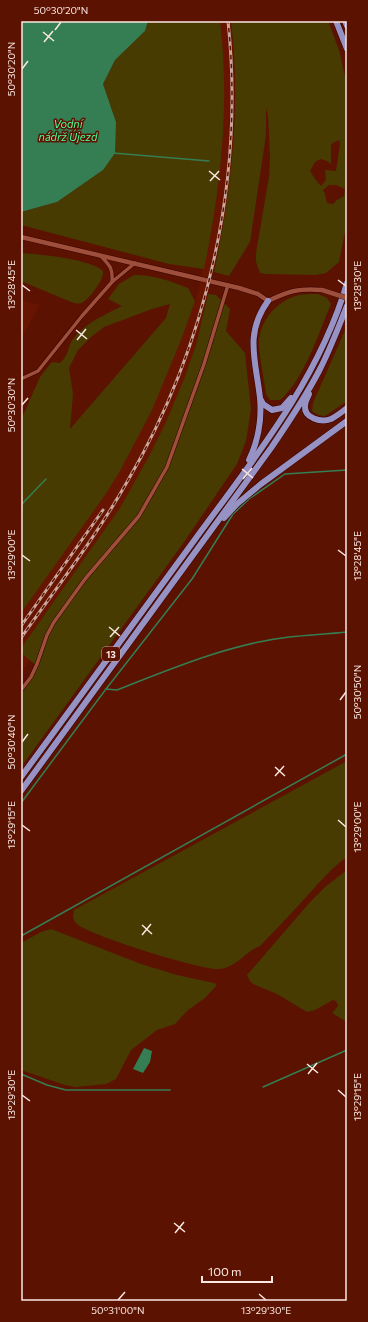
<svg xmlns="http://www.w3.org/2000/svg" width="368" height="1322" viewBox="0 0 368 1322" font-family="Commissioner,sans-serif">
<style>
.built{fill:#671500}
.green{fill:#483b01;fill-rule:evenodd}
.water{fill:#357e53}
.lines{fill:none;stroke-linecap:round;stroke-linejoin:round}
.stream{stroke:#357e53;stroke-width:1.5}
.minor-casing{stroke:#370100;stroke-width:4.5}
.tertiary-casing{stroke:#370100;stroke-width:5.5}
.trunk-casing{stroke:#370100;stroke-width:7}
.minor{stroke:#9d4f3c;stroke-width:3.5}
.tertiary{stroke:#9d4f3c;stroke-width:4.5}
.trunk{stroke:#9692c4;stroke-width:6}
.rail-casing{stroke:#caa79e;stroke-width:3}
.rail{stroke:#5b1200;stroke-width:1.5;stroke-dasharray:4.5;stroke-linecap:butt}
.tertiary-bridge-casing{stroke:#370100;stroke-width:5.5;stroke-linecap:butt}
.tertiary-bridge{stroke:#9d4f3c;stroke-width:4.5}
.ticks{fill:none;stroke:#fae7e2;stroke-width:1.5}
.labels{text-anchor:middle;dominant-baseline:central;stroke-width:3;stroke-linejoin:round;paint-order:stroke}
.shield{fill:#5b1200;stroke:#caa79e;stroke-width:1}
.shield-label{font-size:9px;font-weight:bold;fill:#fae7e2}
.water-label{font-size:11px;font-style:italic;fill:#49fe9d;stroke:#5b1200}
.neatline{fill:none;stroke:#fae7e2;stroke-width:1.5}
.ticks-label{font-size:10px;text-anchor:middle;fill:#fae7e2}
</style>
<rect width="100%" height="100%" fill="#5b1200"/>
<g class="built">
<path d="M 220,21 L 231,21 L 232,29 L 235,72 L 233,154 L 228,200 L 220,242 L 196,345 L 184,379 L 166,422 L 138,477 L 120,508 L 21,648 L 21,613 L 105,495 L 183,335 L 198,292 L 214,216 L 222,153 L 224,73 Z"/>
<path d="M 21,300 L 40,305 L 23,335 L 21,335 Z"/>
<path d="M 21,653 L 30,660 L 21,673 Z"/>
</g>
<g class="green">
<path d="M 148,21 L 220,21 C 230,104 221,188 204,269 L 169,264 L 21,225 L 21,212 L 57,202 L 103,170 L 116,122 L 103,84 L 115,60 L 145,31 Z"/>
<path d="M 231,21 L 328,21 L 339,50 L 347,85 L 347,222 L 339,262 L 326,273 L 316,275 L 266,274 L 260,273 L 256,262 L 256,253 L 269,177 L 270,157 L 268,116 L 266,108 L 266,135 L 250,242 L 229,276 L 214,272 C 232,189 241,105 231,21 ZM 339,140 L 340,144 L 336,171 L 325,170 L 326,180 L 321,186 L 315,179 L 310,171 L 315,162 L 321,159 L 327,161 L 331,164 L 331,144 ZM 329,185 L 336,185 L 345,189 L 344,196 L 337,200 L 333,204 L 327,203 L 325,194 L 323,190 Z"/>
<path d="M 21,253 C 39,254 91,259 103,271 C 105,278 90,298 83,302 C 79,305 75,303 71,302 L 21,281 Z"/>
<path d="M 134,275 C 154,275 170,281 188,288 L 195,301 L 183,335 L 152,410 L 120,471 L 105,495 L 21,613 L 21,420 L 40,377 L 52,362 L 60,363 C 70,354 67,347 73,339 C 86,322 105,315 122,306 L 108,299 L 119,284 ZM 170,304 L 166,318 L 70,429 L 73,394 L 69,368 L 78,350 L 91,337 L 104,327 L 152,309 Z"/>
<path d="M 208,294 L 216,295 L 230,309 L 226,331 L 245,353 L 251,409 L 246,441 L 237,464 L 184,542 L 21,767 L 21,693 L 38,667 L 21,653 L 21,648 L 120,508 L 148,458 L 166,422 L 184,379 L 196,345 Z"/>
<path d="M 318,294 L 327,298 L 331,304 C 318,334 305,378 280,400 L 270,400 L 266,394 C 264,378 260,361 259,345 C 258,322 277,300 299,295 C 305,294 312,294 318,294 Z"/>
<path d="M 347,326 L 347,401 L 325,416 L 318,415 L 312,411 L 313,403 Z"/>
<path d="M 347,761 L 347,857 C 331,868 320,882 307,896 C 292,913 276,929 260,946 C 245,951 237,968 218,969 C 201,970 88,935 77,924 C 72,919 73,916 74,910 Z"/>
<path d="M 347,870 L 347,1022 L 332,1013 L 338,1006 L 336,1001 L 333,1000 L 315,1010 L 307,1012 L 277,994 L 253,984 L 250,981 L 247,975 L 311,901 L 325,887 Z"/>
<path d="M 51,929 L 141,964 L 177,975 L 214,983 L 216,984 L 216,986 L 205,998 L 188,1010 L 175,1024 L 157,1030 L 131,1050 L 116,1079 L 106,1084 L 76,1087 L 65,1085 L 21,1070 L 21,943 L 41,932 Z"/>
</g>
<g class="water">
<path d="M 21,21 L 148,21 L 145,31 L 115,60 L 103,84 L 116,122 L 115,153 L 103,170 L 57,202 L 21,212 Z"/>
<path d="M 144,1048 L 152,1051 L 150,1062 L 143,1073 L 133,1069 Z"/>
</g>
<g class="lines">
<g class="stream">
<path d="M 113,153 L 209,161"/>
<path d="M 21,505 L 46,479"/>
<path d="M 106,689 L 192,579 L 233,514 L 249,499 L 285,474 L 347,470"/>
<path d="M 21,803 L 106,689 L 117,690 C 173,668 230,644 289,637 C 308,635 328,634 347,632"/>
<path d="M 21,936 L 347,754"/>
<path d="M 21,1074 L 47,1085 L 66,1090 L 170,1090"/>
<path d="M 263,1087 L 347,1050"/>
</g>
<g class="minor-casing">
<g id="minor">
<path d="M 101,256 C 110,266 113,268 112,282 L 135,263"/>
<path d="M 21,379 L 38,371 L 82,316 L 112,282"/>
<path d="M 21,690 L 31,677 L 37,664 L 47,635 L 54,622 L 85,579 L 139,516 L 167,467 L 204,364 L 228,285"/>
</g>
</g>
<g class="tertiary-casing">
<path id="tertiary" d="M 21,237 L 239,288 L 258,294 L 268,301 C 289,291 298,288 322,290"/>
</g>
<g class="trunk-casing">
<g id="trunk">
<path d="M 336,21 L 347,49"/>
<path d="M 345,21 L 347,26"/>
<path d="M 309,394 C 308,397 305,401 305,406 C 304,418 321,423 331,419 C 337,416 342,412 347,408"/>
<path d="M 260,398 L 263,404 L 272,410 L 282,408 L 291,398"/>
<path d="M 249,460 C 258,441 262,420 260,398 C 256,361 244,334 268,301"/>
<path d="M 224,518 L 237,504 L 261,484 L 347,421"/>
<path d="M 21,777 C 79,698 137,618 196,538 C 254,459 319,379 347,283"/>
<path d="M 21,791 L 271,448 C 288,423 305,398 319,371 C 330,350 338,328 347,306"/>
</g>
</g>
<use href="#minor" class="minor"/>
<use href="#tertiary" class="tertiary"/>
<use href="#trunk" class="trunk"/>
<g class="rail-casing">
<g id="rail">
<path d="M 21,626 L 103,510"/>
<path d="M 21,638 C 57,587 96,537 127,482 C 207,346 245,179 228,21"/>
</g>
</g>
<use href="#rail" class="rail"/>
<g class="tertiary-bridge-casing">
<path id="tertiary-bridge" d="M 322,290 L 347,298"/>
</g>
<use href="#tertiary-bridge" class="tertiary-bridge"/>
</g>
<path class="ticks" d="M 55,30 L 61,22M 43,32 L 54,41M 44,42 L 53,31M 22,69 L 28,61M 209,171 L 220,180M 210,181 L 219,171M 338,280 L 346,286M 22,285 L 30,291M 76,330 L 87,339M 77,340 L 86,329M 22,405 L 28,398M 242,469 L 253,478M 243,479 L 252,468M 338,550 L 346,556M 22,555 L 30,561M 109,627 L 120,636M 110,637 L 119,627M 340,700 L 346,692M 22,742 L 28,734M 275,767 L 285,776M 275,776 L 284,766M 338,820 L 346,827M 22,825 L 30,831M 142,925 L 152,934M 142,935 L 151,924M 307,1064 L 318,1073M 308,1074 L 317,1063M 338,1090 L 346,1097M 22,1095 L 30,1101M 174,1223 L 185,1232M 175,1233 L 184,1222M 259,1294 L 266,1300M 118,1300 L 125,1292"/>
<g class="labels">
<rect class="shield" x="102" y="647" width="18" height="14" rx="3"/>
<g class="shield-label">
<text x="111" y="654">13</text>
</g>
<g class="water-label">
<text x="68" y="123">Vodní<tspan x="68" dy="13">nádrž Újezd</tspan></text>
</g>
</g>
<rect width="368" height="1322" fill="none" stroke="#5b1200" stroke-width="44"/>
<path d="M202 1276v6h70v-6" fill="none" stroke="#fae7e2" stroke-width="2"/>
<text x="208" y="1276" font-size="12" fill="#fae7e2" stroke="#5b1200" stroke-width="3" paint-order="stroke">100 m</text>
<rect x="22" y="22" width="324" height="1278" class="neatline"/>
<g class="ticks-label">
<text x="61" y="14">50°30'20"N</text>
<text transform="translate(11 69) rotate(-90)" y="4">50°30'20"N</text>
<text transform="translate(11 285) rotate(-90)" y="4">13°28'45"E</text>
<text transform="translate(357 286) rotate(-90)" y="4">13°28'30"E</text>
<text transform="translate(11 405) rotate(-90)" y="4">50°30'30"N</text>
<text transform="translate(11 555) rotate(-90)" y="4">13°29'00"E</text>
<text transform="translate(357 556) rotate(-90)" y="4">13°28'45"E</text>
<text transform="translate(357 692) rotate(-90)" y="4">50°30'50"N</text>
<text transform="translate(11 742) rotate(-90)" y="4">50°30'40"N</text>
<text transform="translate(11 825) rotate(-90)" y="4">13°29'15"E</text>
<text transform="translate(357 827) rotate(-90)" y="4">13°29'00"E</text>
<text transform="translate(11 1095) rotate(-90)" y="4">13°29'30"E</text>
<text transform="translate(357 1097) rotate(-90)" y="4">13°29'15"E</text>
<text x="118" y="1314">50°31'00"N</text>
<text x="266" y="1314">13°29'30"E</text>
</g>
</svg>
